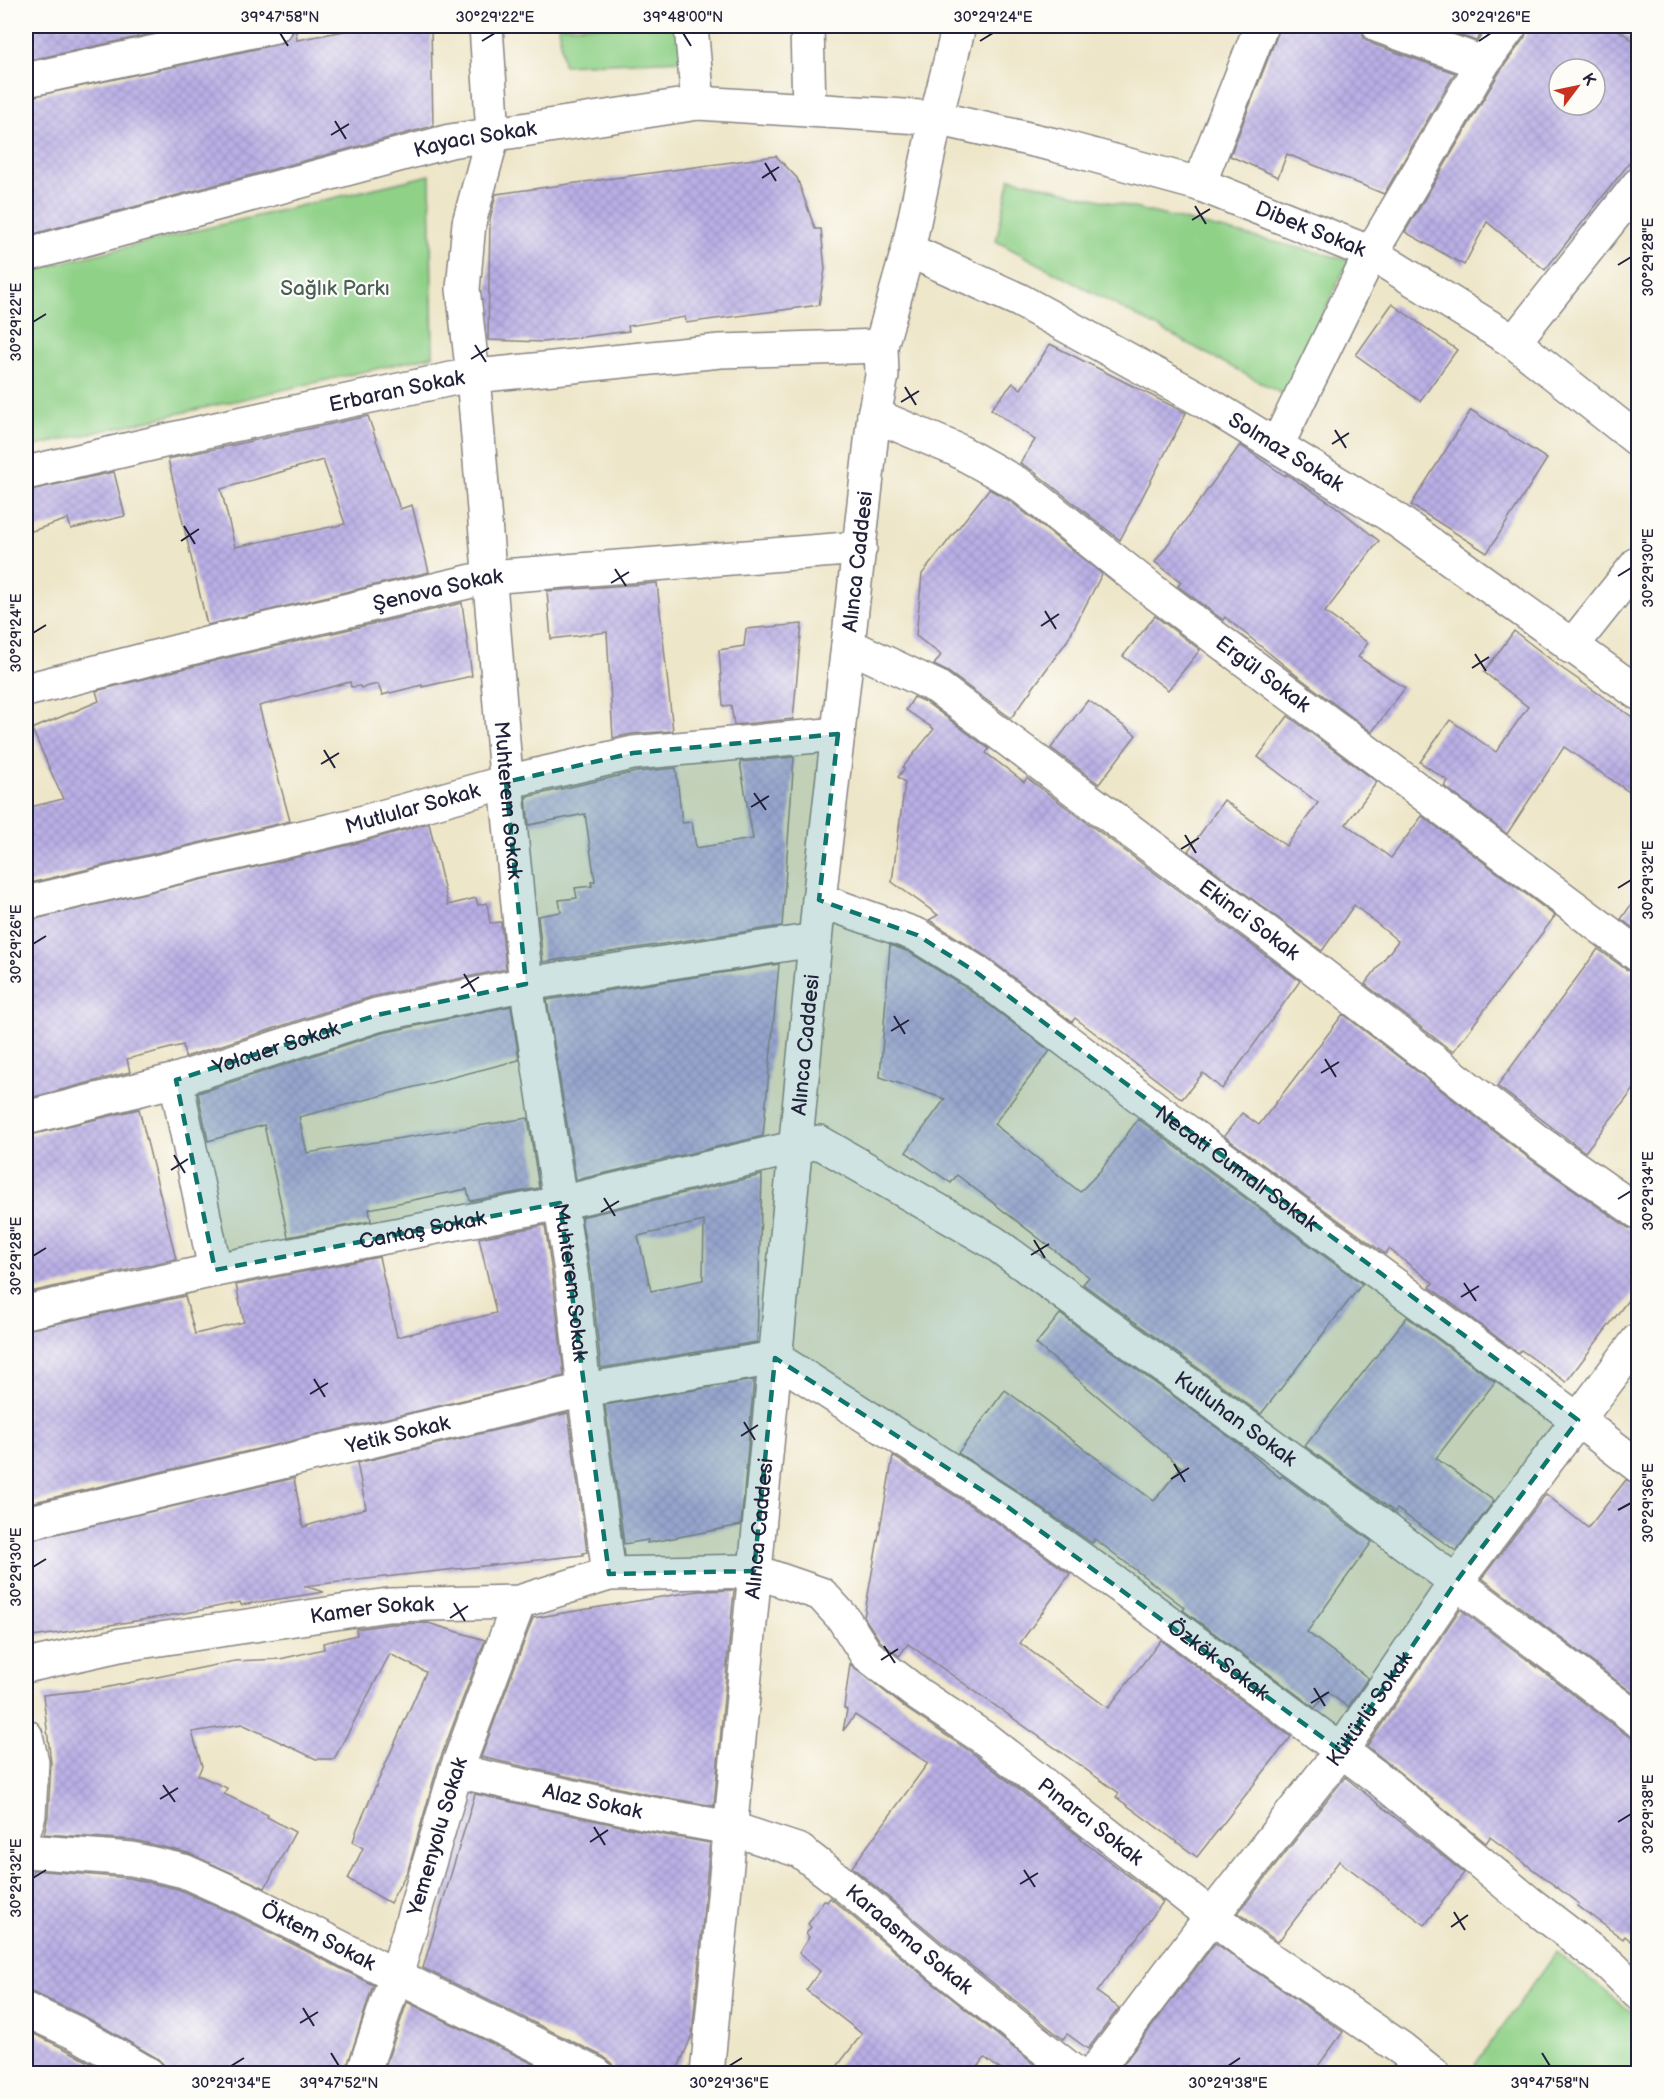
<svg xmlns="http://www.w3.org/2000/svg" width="1664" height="2099" viewBox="0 0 1664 2099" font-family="'Balsamiq Sans',sans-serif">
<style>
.green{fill:#90d188;stroke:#597a62;stroke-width:1.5}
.building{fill:url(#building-cross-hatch);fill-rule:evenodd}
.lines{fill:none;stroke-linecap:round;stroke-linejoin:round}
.minor-casing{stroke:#888482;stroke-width:36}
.major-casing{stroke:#888482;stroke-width:36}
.minor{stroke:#fff;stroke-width:33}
.major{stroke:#fff;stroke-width:33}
.marked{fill:#0f766e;fill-opacity:0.2;stroke:#0f766e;stroke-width:4.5;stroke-dasharray:12 8;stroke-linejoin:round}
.ticks{fill:none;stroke:#22223b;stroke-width:2}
.labels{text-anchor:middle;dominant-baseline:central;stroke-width:4.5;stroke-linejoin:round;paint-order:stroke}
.street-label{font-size:21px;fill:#22223b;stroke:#fdfcf7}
.park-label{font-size:21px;fill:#485f56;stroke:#fdfcf7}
.neatline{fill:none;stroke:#22223b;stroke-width:2}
.ticks-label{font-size:15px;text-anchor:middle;fill:#22223b}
</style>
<defs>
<pattern id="building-cross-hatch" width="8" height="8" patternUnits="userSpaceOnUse" patternTransform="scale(1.5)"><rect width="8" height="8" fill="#b9afe5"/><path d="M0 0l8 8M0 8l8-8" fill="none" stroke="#9f96c5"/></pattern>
</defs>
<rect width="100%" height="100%" fill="#fdfcf7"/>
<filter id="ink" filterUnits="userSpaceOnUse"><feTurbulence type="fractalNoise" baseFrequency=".0167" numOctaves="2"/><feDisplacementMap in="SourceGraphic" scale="12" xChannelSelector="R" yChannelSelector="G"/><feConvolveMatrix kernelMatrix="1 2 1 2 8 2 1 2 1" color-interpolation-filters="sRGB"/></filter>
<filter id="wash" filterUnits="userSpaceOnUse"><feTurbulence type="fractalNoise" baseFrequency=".008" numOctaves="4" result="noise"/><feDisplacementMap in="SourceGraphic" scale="24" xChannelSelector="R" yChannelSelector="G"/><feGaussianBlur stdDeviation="1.35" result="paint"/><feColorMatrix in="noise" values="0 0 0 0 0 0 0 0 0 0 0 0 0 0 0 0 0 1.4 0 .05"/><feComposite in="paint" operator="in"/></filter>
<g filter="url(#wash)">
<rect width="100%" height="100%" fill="#eee6c9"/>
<g class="green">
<path d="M 559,26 L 680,26 L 684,60 L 563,65 Z"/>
<path d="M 430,175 L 433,356 L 26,448 L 26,271 Z"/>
<path d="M 1010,178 L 1349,260 L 1284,395 L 996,241 Z"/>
<path d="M 1556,1952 L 1638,2017 L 1638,2073 L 1469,2073 Z"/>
</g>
<g id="blocks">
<g class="building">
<path d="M 26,26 L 189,26 L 26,61 Z"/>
<path d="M 293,26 L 295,26 L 297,40 L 370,26 L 431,26 L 433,126 L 26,236 L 26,98 L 279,44 L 288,39 L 293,32 Z"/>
<path d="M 1280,26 L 1361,26 L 1364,38 L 1373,44 L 1455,73 L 1384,194 L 1287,154 L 1278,177 L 1230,156 L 1278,33 Z"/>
<path d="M 1434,26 L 1487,26 L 1476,41 Z"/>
<path d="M 1528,26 L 1613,26 L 1638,44 L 1638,152 L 1545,270 L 1487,222 L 1464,265 L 1405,232 L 1499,73 L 1525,37 ZM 1559,69 L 1595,69 L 1595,105 L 1559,105 Z"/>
<path d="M 776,156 L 797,178 L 815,229 L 821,229 L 825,269 L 819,305 L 686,323 L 685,317 L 628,326 L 629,331 L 543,342 L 488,340 L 490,219 L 496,194 Z"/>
<path d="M 1392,304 L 1457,350 L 1420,401 L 1356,355 Z"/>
<path d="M 1050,344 L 1186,413 L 1120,540 L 1032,470 L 1020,463 L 1035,440 L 991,409 L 1013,383 L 1021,389 Z"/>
<path d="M 1471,410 L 1547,459 L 1487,553 L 1411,505 Z"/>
<path d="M 368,416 L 400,509 L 412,505 L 429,572 L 207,625 L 168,459 ZM 323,460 L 345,524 L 235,547 L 221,489 Z"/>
<path d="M 1240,445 L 1285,476 L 1286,474 L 1334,505 L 1379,541 L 1325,612 L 1368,643 L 1358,657 L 1405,688 L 1372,732 L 1296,675 L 1225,617 L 1223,620 L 1178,586 L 1181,582 L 1155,562 Z"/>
<path d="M 114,472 L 125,516 L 71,529 L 68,519 L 26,533 L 26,491 Z"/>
<path d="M 989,489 L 1010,501 L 1102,574 L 1067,641 L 1011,718 L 948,672 L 934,665 L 941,655 L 916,636 L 922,574 Z"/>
<path d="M 657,583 L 673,731 L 631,734 L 613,738 L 607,632 L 551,639 L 547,591 Z"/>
<path d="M 462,603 L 472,676 L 422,687 L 422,685 L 382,695 L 378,684 L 361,688 L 360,686 L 351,687 L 350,682 L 259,706 L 290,821 L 26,884 L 26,808 L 63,799 L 32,729 L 99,701 L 96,691 L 230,657 Z"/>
<path d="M 1155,616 L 1200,650 L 1168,690 L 1123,656 Z"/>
<path d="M 802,624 L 793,719 L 734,725 L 731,705 L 723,706 L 719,650 L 744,646 L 746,629 Z"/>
<path d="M 1514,631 L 1563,669 L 1638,721 L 1638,798 L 1564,747 L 1507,834 L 1444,786 L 1448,781 L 1420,762 L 1450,720 L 1496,752 L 1528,707 L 1484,672 Z"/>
<path d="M 914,697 L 927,703 L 989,749 L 986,753 L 1024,782 L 1027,778 L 1300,981 L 1222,1089 L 1203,1073 L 1182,1099 L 1075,1018 L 1072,1022 L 987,957 L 929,920 L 938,915 L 892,882 L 905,782 L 898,777 L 904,769 L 903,767 L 934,729 L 906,710 Z"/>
<path d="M 1088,700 L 1136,735 L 1099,784 L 1051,748 Z"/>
<path d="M 1288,716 L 1377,782 L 1346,824 L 1391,858 L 1422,816 L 1555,916 L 1453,1052 L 1365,984 L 1398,941 L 1354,905 L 1322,951 L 1188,851 L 1224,800 L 1286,846 L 1318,803 L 1258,757 Z"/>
<path d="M 794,757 L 782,926 L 543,962 L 538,916 L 561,912 L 559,900 L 577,898 L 575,888 L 592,886 L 591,882 L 595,881 L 585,814 L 529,825 L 526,797 L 636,772 L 676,768 L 682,823 L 692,822 L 696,848 L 753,839 L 740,762 Z"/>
<path d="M 429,823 L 448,905 L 476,898 L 478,905 L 487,903 L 490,923 L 501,922 L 506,969 L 371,997 L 185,1057 L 183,1045 L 127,1059 L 130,1072 L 26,1099 L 26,921 L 357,843 Z"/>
<path d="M 1638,895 L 1638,932 L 1621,919 Z"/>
<path d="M 890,945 L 909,952 L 965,987 L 1050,1051 L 994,1124 L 1080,1192 L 1101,1170 L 1138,1119 L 1362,1284 L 1261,1414 L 1083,1284 L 1089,1277 L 957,1175 L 951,1183 L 906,1152 L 945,1099 L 880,1077 Z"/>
<path d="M 1598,949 L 1627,970 L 1638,973 L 1638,1084 L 1585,1152 L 1497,1086 Z"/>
<path d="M 779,964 L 763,1136 L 576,1180 L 547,1000 Z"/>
<path d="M 511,1006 L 519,1060 L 299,1117 L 307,1153 L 528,1118 L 539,1188 L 470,1201 L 467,1189 L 369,1209 L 371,1221 L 288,1237 L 264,1125 L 208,1141 L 198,1093 L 382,1033 Z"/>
<path d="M 1343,1014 L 1526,1156 L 1627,1227 L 1638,1232 L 1638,1287 L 1566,1382 L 1521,1350 L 1518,1353 L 1430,1287 L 1433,1283 L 1389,1249 L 1385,1254 L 1224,1136 L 1242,1113 L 1259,1125 Z"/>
<path d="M 139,1109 L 176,1259 L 26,1293 L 26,1136 Z"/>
<path d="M 762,1175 L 757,1342 L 601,1368 L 591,1276 L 581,1217 ZM 704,1221 L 703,1280 L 651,1291 L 638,1236 Z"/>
<path d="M 545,1225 L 553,1280 L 564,1376 L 26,1504 L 26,1330 L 185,1296 L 195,1334 L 244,1322 L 236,1285 L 379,1257 L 397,1337 L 496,1313 L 479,1238 Z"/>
<path d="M 1060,1314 L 1239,1444 L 1280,1478 L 1282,1476 L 1372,1542 L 1307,1632 L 1368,1678 L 1348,1707 L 1327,1692 L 1315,1708 L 1183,1610 L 1185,1608 L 1095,1539 L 1092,1543 L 1016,1490 L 958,1453 L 1005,1390 L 1154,1501 L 1181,1467 L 1036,1344 Z"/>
<path d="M 1407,1317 L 1495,1382 L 1436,1458 L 1494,1501 L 1456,1551 L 1397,1509 L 1395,1512 L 1305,1446 Z"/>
<path d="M 754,1380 L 741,1525 L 647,1543 L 648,1540 L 624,1544 L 605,1405 Z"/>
<path d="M 568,1413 L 587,1552 L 583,1553 L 583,1555 L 304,1586 L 324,1592 L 241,1605 L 240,1602 L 186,1613 L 26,1638 L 26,1541 L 294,1478 L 303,1527 L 366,1508 L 357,1463 Z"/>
<path d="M 893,1456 L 995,1521 L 1070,1574 L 1020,1643 L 1108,1708 L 1161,1640 L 1291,1737 L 1197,1857 L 1116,1797 L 1119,1793 L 908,1644 L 899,1656 L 880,1641 L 864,1617 Z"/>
<path d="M 1626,1480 L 1638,1484 L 1638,1697 L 1482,1578 L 1546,1494 L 1588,1528 Z"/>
<path d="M 734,1590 L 714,1806 L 646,1794 L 481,1757 L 533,1618 L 698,1591 Z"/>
<path d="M 1460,1609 L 1627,1735 L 1638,1738 L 1638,1947 L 1625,1936 L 1623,1939 L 1578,1906 L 1579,1904 L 1490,1837 L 1486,1843 L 1367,1746 Z"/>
<path d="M 428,1623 L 485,1640 L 438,1765 L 408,1870 L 390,1903 L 348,1879 L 363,1848 L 353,1842 L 357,1829 L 426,1672 L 390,1654 L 334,1759 L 316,1759 L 242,1724 L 192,1732 L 202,1766 L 198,1775 L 227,1788 L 224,1794 L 268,1815 L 267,1817 L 295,1832 L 265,1888 L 188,1853 L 134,1840 L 44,1834 L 48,1816 L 51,1763 L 43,1695 L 99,1689 L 235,1661 L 280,1659 L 324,1649 L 323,1643 L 357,1635 L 356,1629 L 390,1624 Z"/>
<path d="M 850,1664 L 908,1710 L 971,1752 L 1081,1838 L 1080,1839 L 1163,1902 L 1097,1992 L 1119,2008 L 1088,2049 L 1067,2034 L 1063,2039 L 949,1948 L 852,1867 L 928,1763 L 855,1715 L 843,1731 L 847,1710 L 844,1708 Z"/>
<path d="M 1345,1777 L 1464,1873 L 1425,1925 L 1339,1861 L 1278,1942 L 1238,1913 Z"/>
<path d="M 475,1794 L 638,1830 L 710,1843 L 692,2035 L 676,2073 L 615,2073 L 612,2064 L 604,2057 L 423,1968 Z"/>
<path d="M 33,1870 L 129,1878 L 178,1889 L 236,1915 L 373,1985 L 345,2073 L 167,2073 L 164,2065 L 157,2058 L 86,2017 L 34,1993 L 26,1991 L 26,1889 Z"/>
<path d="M 830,1898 L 925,1977 L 1040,2069 L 1036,2073 L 1005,2073 L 985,2058 L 973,2073 L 832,2073 L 862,2034 L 806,1990 L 820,1971 L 799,1953 L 809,1937 L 806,1934 L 811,1927 L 808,1924 L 824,1900 L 827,1902 Z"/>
<path d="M 1215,1943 L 1343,2032 L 1313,2073 L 1121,2073 L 1118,2071 Z"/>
<path d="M 407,2002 L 552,2073 L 383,2073 Z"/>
<path d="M 26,2030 L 69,2051 L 109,2073 L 26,2073 Z"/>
</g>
</g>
</g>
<g filter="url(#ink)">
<use href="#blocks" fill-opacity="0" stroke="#888482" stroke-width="1.5"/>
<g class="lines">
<g class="minor-casing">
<g id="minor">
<path id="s1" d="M 486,26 L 493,134 L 469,223 L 463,289 L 473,376 L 509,814 L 526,984 L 572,1278 L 584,1390 L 609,1574"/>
<path d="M 691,26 L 698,103"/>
<path d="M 807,26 L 809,110"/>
<path d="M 1379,26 L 1483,63"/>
<path d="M 26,80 L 275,26"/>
<path d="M 1199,184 L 1261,26"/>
<path id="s2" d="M 908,250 L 1019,300 L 1202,400 L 1391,516 L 1638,693"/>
<path id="s3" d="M 26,255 L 450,141 L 698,103 L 936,118 L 1055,145 L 1199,184 L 1371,253 L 1514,342 L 1638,440"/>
<path d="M 1514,342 L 1638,185"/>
<path id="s4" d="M 874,415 L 957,450 L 1020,485 L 1153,591 L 1638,955"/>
<path d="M 1277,445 L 1371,253 L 1483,63 L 1510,26"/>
<path id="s5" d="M 26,473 L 229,426 L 456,378 L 720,351 L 881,346"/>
<path id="s6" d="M 848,645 L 937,687 L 1285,946 L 1537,1141 L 1638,1212"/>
<path d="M 1571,647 L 1638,563"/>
<path id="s7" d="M 26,690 L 226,639 L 489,577 L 860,548"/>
<path id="s8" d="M 819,900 L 917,935 L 976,972 L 1155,1108 L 1578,1420 L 1638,1466"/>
<path id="s9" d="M 26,903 L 353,825 L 506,782 L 633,753 L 838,734"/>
<path d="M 176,1080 L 215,1270"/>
<path id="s10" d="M 26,1118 L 176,1080 L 377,1015 L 526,984 L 815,940"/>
<path id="s11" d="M 26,1312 L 215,1270 L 560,1203 L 819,1142 L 993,1242 L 1354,1505 L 1638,1720"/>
<path id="s12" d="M 26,1523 L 584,1390 L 775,1358 L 1005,1505 L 1121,1587 L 1382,1781 L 1528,1902 L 1610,1965 L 1638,1993"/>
<path id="s13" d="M 26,1666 L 120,1645 L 388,1605 L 519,1602 L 609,1574 L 754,1571 L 821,1594 L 843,1618 L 866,1654 L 919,1695 L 984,1738 L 1246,1943 L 1402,2049 L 1433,2074"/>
<path d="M 26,1736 L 32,1762 L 29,1815 L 26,1825"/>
<path id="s14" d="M 456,1771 L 642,1812 L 730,1828 L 800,1851 L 842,1883 L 937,1963 L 1076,2074"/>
<path id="s15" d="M 26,1851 L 132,1859 L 184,1871 L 244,1898 L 396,1976 L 596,2074"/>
<path d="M 26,2010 L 78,2034 L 148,2074"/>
<path id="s16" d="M 363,2074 L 396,1976 L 456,1771 L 519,1602"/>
<path id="s17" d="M 1093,2074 L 1211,1917 L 1341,1751 L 1455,1583 L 1638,1340"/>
</g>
</g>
<g class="major-casing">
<g id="major">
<path id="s18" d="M 707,2074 L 819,900 L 874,415 L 882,376 L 881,346 L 908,250 L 936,118 L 959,26"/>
</g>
</g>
<use href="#minor" class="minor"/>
<use href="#major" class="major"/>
</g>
</g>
<path class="marked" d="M 838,734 L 819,900 L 917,935 L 976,972 L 1578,1420 L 1455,1583 L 1341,1751 L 1005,1505 L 775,1358 L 754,1571 L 609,1574 L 560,1203 L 215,1270 L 176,1080 L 377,1015 L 526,984 L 506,782 L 633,753 Z"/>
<path class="ticks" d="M 280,33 L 288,46M 683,33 L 691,46M 482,41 L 495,33M 980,41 L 993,33M 1479,41 L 1491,33M 335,121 L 346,139M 331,135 L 349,124M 765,163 L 776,181M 762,178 L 779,167M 1195,206 L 1206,224M 1192,220 L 1210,209M 1618,265 L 1631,257M 33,322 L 46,314M 475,345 L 486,362M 471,359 L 489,348M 905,387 L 916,405M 901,402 L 919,391M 1335,430 L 1346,448M 1332,444 L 1349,433M 184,526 L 195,544M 181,541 L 199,529M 615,569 L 626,586M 1618,576 L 1631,568M 611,583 L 629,572M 1045,611 L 1056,629M 1041,626 L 1059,614M 33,633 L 46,625M 1475,654 L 1486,671M 1472,668 L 1489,657M 324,750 L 335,768M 321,764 L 339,753M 754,793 L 766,810M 751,807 L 769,796M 1185,835 L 1196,853M 1181,849 L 1199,838M 1618,888 L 1631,880M 33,944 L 46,936M 464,974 L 475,992M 461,988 L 479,977M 894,1016 L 905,1034M 891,1031 L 909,1020M 1325,1059 L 1336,1077M 1321,1073 L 1339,1062M 174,1155 L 185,1173M 171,1170 L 188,1159M 604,1198 L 615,1216M 1618,1199 L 1631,1191M 601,1212 L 619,1201M 1034,1240 L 1045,1258M 1031,1255 L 1049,1244M 33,1256 L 46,1248M 1464,1283 L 1476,1301M 1461,1297 L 1479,1286M 314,1379 L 325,1397M 310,1394 L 328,1383M 744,1422 L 755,1440M 741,1436 L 758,1425M 1174,1464 L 1185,1482M 1171,1479 L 1189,1468M 1618,1510 L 1631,1503M 33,1567 L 46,1559M 454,1603 L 465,1621M 450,1618 L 468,1606M 884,1646 L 895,1663M 881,1660 L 898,1649M 1314,1688 L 1325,1706M 1311,1703 L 1329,1692M 163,1785 L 175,1802M 160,1799 L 178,1788M 1618,1822 L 1631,1814M 594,1827 L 605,1845M 590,1842 L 608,1830M 1024,1870 L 1035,1887M 33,1878 L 46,1870M 1020,1884 L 1038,1873M 1454,1912 L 1465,1930M 1451,1927 L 1468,1915M 303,2008 L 314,2026M 300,2023 L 318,2012M 331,2053 L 339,2066M 1542,2053 L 1550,2066M 231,2066 L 244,2058M 729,2066 L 742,2058M 1228,2066 L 1240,2058"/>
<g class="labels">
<g class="street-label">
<text stroke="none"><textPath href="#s3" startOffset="464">Kayacı Sokak</textPath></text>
<text stroke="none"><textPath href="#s3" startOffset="1320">Dibek Sokak</textPath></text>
<text stroke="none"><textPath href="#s5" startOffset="380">Erbaran Sokak</textPath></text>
<text stroke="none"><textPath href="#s2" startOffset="429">Solmaz Sokak</textPath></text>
<text stroke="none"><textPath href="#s18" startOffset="1520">Alınca Caddesi</textPath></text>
<text stroke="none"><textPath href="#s7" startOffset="424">Şenova Sokak</textPath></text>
<text stroke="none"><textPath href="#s4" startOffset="470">Ergül Sokak</textPath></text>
<text stroke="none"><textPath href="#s1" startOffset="780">Muhterem Sokak</textPath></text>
<text stroke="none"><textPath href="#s9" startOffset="398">Mutlular Sokak</textPath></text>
<text stroke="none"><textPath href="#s6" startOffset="488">Ekinci Sokak</textPath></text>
<text stroke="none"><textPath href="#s18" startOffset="1034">Alınca Caddesi</textPath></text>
<text stroke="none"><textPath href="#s10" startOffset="260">Yolcuer Sokak</textPath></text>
<text stroke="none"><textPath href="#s8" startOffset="500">Necati Cumalı Sokak</textPath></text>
<text stroke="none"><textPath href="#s11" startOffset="405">Cantaş Sokak</textPath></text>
<text stroke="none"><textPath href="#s1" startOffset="1266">Muhterem Sokak</textPath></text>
<text stroke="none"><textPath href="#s11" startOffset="1312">Kutluhan Sokak</textPath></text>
<text stroke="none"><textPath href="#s12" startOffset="382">Yetik Sokak</textPath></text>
<text stroke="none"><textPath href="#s18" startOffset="548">Alınca Caddesi</textPath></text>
<text stroke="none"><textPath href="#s13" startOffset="351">Kamer Sokak</textPath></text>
<text stroke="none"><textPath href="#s12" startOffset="1304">Özkök Sokak</textPath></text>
<text stroke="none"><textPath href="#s17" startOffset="458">Kültürlü Sokak</textPath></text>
<text stroke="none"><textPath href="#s14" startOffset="140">Alaz Sokak</textPath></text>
<text stroke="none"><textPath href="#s13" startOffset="1164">Pınarcı Sokak</textPath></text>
<text stroke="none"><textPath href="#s16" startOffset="249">Yemenyolu Sokak</textPath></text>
<text stroke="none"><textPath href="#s15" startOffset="309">Öktem Sokak</textPath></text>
<text stroke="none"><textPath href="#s14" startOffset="494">Karaasma Sokak</textPath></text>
</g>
<g class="park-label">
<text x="335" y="288">Sağlık Parkı</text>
</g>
</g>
<rect width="1664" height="2099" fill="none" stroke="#fdfcf7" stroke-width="66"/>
<g transform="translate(1577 87) rotate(58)"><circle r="28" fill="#fdfcf7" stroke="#a5a5ac" stroke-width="1.5"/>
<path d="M0-4.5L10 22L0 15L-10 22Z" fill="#c8321e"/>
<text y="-9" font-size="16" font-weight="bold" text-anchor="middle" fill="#22223b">K</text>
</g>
<rect x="33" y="33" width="1598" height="2033" class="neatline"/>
<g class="ticks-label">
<text x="280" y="22">39°47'58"N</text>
<text x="495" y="22">30°29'22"E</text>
<text x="683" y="22">39°48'00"N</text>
<text x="993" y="22">30°29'24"E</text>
<text x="1491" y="22">30°29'26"E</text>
<text transform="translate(1648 257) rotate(-90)" y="5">30°29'28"E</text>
<text transform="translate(16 322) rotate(-90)" y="5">30°29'22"E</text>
<text transform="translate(1648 568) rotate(-90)" y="5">30°29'30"E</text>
<text transform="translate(16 633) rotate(-90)" y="5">30°29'24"E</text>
<text transform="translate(1648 880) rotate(-90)" y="5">30°29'32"E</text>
<text transform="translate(16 944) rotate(-90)" y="5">30°29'26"E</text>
<text transform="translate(1648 1191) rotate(-90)" y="5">30°29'34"E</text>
<text transform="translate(16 1256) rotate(-90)" y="5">30°29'28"E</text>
<text transform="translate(1648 1503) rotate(-90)" y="5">30°29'36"E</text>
<text transform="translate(16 1567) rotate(-90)" y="5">30°29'30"E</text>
<text transform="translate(1648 1814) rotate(-90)" y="5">30°29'38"E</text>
<text transform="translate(16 1878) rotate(-90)" y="5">30°29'32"E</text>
<text x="231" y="2088">30°29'34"E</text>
<text x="339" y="2088">39°47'52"N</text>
<text x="729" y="2088">30°29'36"E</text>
<text x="1228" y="2088">30°29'38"E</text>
<text x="1550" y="2088">39°47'58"N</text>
</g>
</svg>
